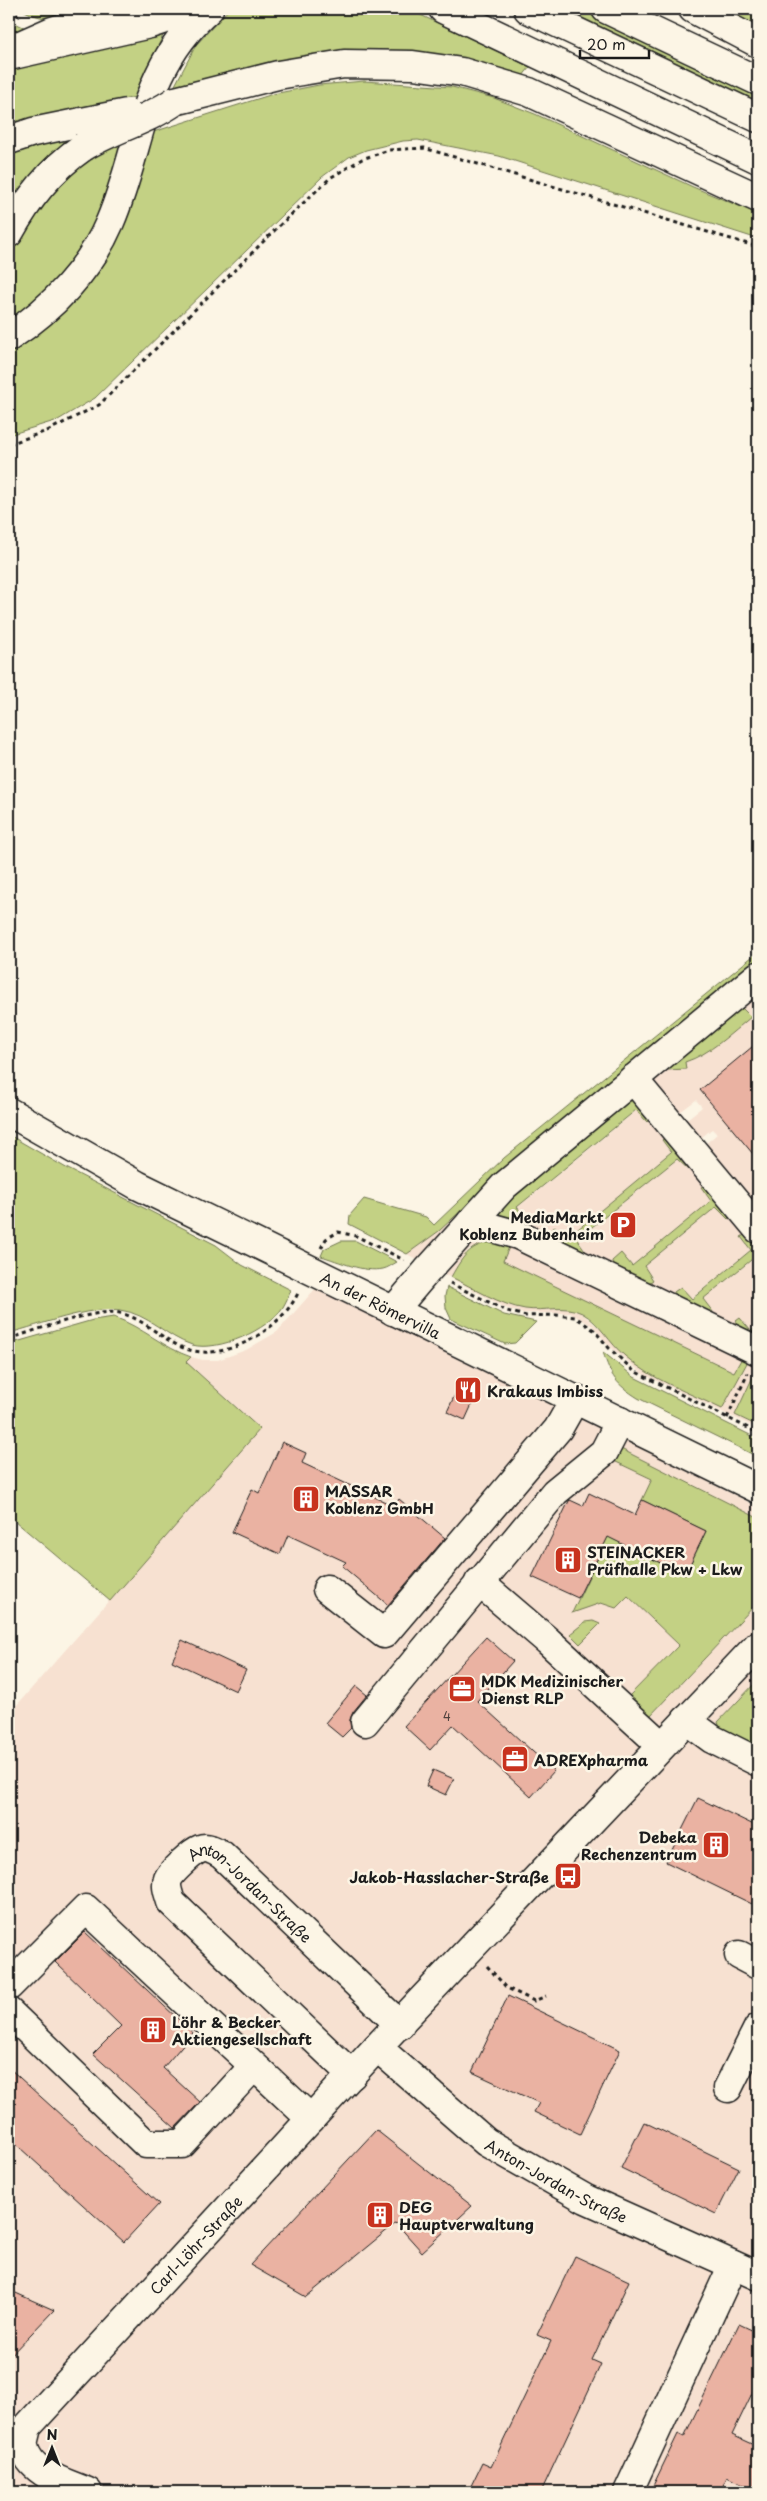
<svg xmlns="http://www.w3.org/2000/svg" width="767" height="2501" viewBox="0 0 767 2501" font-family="'Playpen Sans',sans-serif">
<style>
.built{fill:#f7e1d1;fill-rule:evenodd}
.green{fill:#c3d184;stroke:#707650}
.building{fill:#eab2a2;stroke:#1c1c1c}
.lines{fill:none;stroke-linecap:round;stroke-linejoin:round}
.minor-casing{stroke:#1c1c1c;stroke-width:31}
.major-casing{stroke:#1c1c1c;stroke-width:31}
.highway-casing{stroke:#1c1c1c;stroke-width:31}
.path{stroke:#1c1c1c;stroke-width:3;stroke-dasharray:4 4;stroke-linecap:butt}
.minor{stroke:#fcf5e5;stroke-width:28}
.major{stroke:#fcf5e5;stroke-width:28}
.highway{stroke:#fcf5e5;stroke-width:28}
.highway-bridge-casing{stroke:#1c1c1c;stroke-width:31;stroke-linecap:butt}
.highway-bridge{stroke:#fcf5e5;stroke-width:28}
.labels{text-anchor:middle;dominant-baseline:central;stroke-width:5;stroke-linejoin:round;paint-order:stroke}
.number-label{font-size:12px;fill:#50423e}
.poi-label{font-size:15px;font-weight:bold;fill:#1c1c1c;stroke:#fcf5e5;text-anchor:start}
.street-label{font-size:15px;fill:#1c1c1c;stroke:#fcf5e5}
</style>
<rect width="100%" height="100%" fill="#fcf5e5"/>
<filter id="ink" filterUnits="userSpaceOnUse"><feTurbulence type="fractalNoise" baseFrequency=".02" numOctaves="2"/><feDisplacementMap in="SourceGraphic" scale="10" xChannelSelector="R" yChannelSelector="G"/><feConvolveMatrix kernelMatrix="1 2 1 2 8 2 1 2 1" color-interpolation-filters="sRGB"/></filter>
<g filter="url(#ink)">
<g class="built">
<path d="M 758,962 L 758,1246 L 750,1236 L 741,1237 L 751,1250 L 691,1299 L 674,1292 L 713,1312 L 703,1299 L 757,1256 L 758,1258 L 758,1325 L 751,1331 L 736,1321 L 758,1338 L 758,1366 L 735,1415 L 758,1426 L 758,1429 L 643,1374 L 607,1344 L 593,1326 L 570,1313 L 522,1313 L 506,1308 L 407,1254 L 439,1231 L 492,1182 ZM 750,1016 L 717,1044 L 697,1058 L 685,1062 ZM 696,1100 L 702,1107 L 687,1119 L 683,1120 L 680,1112 ZM 640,1102 L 647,1122 L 637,1110 L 517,1208 ZM 712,1129 L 717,1134 L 704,1145 L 702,1142 L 702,1137 ZM 662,1140 L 677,1159 L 577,1240 L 587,1252 L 548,1233 L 555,1226 L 565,1240 L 671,1152 ZM 701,1187 L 716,1207 L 643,1267 L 653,1278 L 612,1261 L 621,1254 L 632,1266 L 712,1201 ZM 510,1245 L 502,1261 L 734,1372 L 599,1328 L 580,1312 L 567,1309 L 524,1309 L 509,1304 L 452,1277 L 469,1249 Z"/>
<path d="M 315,1289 L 586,1420 L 758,1507 L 758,1518 L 621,1449 L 615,1461 L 653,1479 L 643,1500 L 706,1531 L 685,1575 L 621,1544 L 615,1522 L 572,1613 L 590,1605 L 601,1603 L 611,1605 L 627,1595 L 679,1645 L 629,1697 L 650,1716 L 758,1602 L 758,1680 L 718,1722 L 758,1750 L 758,2492 L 9,2492 L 9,1714 L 260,1429 L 186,1362 L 191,1357 L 203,1360 L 218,1360 L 246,1350 L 277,1332 Z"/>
</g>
<g class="green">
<path d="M 21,9 L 94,9 C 65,18 49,25 21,9 Z"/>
<path d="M 229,9 L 408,9 L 530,67 L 522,77 L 465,61 L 173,89 L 196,45 Z"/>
<path d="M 564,9 L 584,9 L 758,92 L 758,101 Z"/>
<path d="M 720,9 L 758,9 L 758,30 Z"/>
<path d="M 9,21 L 10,21 L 28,29 L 9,36 Z"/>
<path d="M 165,31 L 135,97 L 43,118 L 9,131 L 9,69 Z"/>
<path d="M 364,81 L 452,87 L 494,98 L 535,114 L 693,187 L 758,214 L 758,239 L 499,156 L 418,140 L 403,141 L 366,150 L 349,157 L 322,177 L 95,398 L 58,420 L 9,435 L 9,353 L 30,340 L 56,319 L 78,295 L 150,133 L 273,94 L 319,85 Z"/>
<path d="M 82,130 L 9,216 L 9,150 Z"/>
<path d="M 125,140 L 107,202 L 69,273 L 9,327 L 9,254 L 35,208 L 84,159 Z"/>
<path d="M 758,952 L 758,962 L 492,1182 L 439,1231 L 407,1254 L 349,1224 L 350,1215 L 364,1199 L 426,1217 L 434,1225 L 504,1158 Z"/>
<path d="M 741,1007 L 751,1017 C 730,1034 710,1054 685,1062 L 686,1069 L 668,1070 L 667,1066 Z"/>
<path d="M 633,1100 L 651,1118 L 647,1122 L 636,1110 L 517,1207 L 528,1221 L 523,1224 L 498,1217 L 497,1214 L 510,1197 L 628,1101 Z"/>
<path d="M 9,1135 L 68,1169 L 216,1245 L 242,1265 L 291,1290 C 289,1295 286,1302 283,1307 C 268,1330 219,1352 192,1345 C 166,1337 149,1314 120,1310 C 88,1306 41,1325 9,1333 Z"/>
<path d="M 665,1137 L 691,1167 L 689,1170 L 677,1159 L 577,1239 L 587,1253 L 550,1238 L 548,1234 L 555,1226 L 566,1239 L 671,1152 L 662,1140 Z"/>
<path d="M 705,1185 L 730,1216 L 728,1219 L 716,1207 L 644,1266 L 653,1280 L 646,1285 L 613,1268 L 612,1261 L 621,1253 L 632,1266 L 711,1201 L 701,1187 Z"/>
<path d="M 746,1234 L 758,1246 L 758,1258 L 756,1256 L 703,1299 L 713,1312 L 712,1314 L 674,1296 L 674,1292 L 681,1287 L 692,1299 L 751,1250 L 741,1237 Z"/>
<path d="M 341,1241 L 356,1241 L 397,1262 C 393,1264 388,1268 383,1269 C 363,1273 339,1261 321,1256 L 324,1249 Z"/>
<path d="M 499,1241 L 510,1245 L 503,1261 L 734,1372 L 742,1358 L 748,1361 L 722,1409 C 690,1393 652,1380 625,1356 C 609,1343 600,1323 582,1313 C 564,1304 544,1312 525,1309 C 500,1305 474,1288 451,1277 C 464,1254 471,1243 499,1241 Z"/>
<path d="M 447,1287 L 504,1315 L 536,1322 L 515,1343 L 505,1344 L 451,1319 L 446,1308 L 445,1296 Z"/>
<path d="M 114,1317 C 142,1327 164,1348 191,1357 L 186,1362 L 260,1429 L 110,1601 L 9,1516 L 9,1344 L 93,1320 Z"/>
<path d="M 740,1318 L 751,1331 L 758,1325 L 758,1338 L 735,1326 L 736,1321 Z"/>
<path d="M 603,1352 L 634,1377 L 758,1439 L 758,1457 L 638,1398 C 616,1384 611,1377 603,1352 Z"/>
<path d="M 758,1366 L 758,1426 L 735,1415 Z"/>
<path d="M 621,1449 L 758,1518 L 758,1602 L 650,1716 L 628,1697 L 679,1645 L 628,1596 L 616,1608 L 601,1603 L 572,1613 L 615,1521 L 629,1528 L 621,1544 L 685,1575 L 706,1531 L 642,1500 L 652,1479 L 614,1461 Z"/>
<path d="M 593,1621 L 600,1624 L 580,1644 L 570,1634 L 585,1622 Z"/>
<path d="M 758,1680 L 758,1750 L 721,1731 L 718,1722 Z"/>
</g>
<g class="building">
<path d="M 758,1042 L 758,1160 L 700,1090 Z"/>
<path d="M 462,1379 L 480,1387 L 465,1420 L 447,1412 Z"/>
<path d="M 282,1442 L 306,1453 L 302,1463 L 394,1506 L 399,1499 L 445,1538 L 388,1605 L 342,1566 L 346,1562 L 288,1535 L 280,1554 L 232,1532 L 252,1489 L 259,1493 Z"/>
<path d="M 589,1493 L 635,1515 L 642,1500 L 706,1531 L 685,1575 L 608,1537 L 578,1598 L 532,1577 L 569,1501 L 570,1500 L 583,1506 Z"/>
<path d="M 486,1637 L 513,1661 L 477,1701 L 554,1771 L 531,1797 L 453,1725 L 430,1750 L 404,1726 Z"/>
<path d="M 182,1640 L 246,1670 L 236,1691 L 172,1661 Z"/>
<path d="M 356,1686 L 367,1695 L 353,1712 L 350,1720 L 351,1728 L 342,1737 L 325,1723 Z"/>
<path d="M 433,1770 L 454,1779 L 446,1795 L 426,1786 Z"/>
<path d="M 698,1798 L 758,1827 L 758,1890 L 752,1904 L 666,1862 Z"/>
<path d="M 85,1932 L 193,2033 L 163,2068 L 200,2102 L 175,2128 L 93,2054 L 121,2026 L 55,1962 Z"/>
<path d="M 508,1996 L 620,2050 L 580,2134 L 534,2112 L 539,2103 L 472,2072 Z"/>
<path d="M 9,2068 L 159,2204 L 124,2242 L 9,2138 Z"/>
<path d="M 644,2122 L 739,2168 L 716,2214 L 621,2168 Z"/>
<path d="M 376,2130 L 472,2206 L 422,2252 L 396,2223 L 306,2297 L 250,2265 Z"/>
<path d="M 575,2256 L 629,2281 L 592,2360 L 601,2364 L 541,2492 L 468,2492 L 482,2463 L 491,2467 L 551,2341 L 537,2335 Z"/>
<path d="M 9,2290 L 54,2310 L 9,2357 Z"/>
<path d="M 739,2324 L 758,2333 L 758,2381 L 732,2435 L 758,2447 L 758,2492 L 727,2477 L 720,2492 L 650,2492 L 678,2434 L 684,2437 Z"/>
</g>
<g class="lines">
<g class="minor-casing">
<g id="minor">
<path d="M 633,1079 L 758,1229"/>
<path id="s1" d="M 9,1112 L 137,1185 L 758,1489"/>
<path d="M 471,1222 L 518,1235 L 758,1351"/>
<path d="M 393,1311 L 427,1271 L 504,1186 L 758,976"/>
<path d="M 479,1582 L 548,1641 L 661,1745"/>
<path d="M 327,1589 L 384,1634 L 558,1429 L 575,1399"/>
<path d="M 686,1720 L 712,1739 L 758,1762"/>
<path d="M 365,1722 L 555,1492 L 604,1452 L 620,1421"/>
<path d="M 739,1955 L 758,1965"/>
<path d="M 9,1986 L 86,1909 L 311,2119"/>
<path d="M 9,2012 L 146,2144 L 182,2144 L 253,2067"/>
<path id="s2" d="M 377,2047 L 486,2142 L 586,2199 L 758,2276"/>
<path id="s3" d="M 352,2075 L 171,1902 C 169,1894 165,1887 168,1879 C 171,1872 192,1852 200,1849 C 208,1846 215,1851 222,1855 L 400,2025"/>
<path d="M 728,2088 L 758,2028"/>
<path id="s4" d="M 88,2492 C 67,2483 28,2473 24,2446 C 23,2441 26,2433 27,2427 L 377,2047 L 758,1645"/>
<path d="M 628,2492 L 733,2265"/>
</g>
</g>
<g class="major-casing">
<path id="major" d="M 13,55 L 150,24 L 196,9"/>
</g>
<g class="highway-casing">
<g id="highway">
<path d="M 443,9 L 758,159"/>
<path d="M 528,9 L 758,118"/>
<path d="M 606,9 L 758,81"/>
<path d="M 693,9 L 758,43"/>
<path d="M 9,50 L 52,31 L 122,9"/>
<path d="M 175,101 L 278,75 L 344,64 L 413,65 L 462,72 L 529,92 L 758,198"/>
<path d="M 9,140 L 33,132 L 82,122"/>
<path d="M 9,233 C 28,199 50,170 83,147"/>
<path d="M 9,337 C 52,309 90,269 110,222 C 143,145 140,69 209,9"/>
</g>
</g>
<g class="path">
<path d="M 9,12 L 22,17"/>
<path d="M 9,444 L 47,431 L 99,405 L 279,226 L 330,178 L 362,159 L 389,150 L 424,148 L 758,247"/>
<path d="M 321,1248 L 326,1239 L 338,1232 L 356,1236 L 404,1260"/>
<path d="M 450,1283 L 507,1311 L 526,1316 L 556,1315 L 575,1317 L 594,1330 L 609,1348 L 634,1371 L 758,1433"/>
<path d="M 9,1339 C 34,1331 95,1308 120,1313 C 145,1319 162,1340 186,1349 C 227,1363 283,1328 299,1291"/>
<path d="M 727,1418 L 748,1373"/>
<path d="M 487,1966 L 507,1988 L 534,2001 L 546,1996"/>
</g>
<use href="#minor" class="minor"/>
<use href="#major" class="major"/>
<use href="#highway" class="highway"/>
<g class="highway-bridge-casing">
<g id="highway-bridge">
<path d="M 82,122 L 127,113"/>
<path d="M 83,147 C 112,129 147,121 175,101"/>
</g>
</g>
<use href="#highway-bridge" class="highway-bridge"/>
</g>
</g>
<defs>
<g id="parking-square" transform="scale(1.4375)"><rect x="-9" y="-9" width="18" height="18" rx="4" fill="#c8321e" stroke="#fcf5e5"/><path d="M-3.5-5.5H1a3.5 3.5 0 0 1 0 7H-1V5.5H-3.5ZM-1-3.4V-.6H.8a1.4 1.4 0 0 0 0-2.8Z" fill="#fff"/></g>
<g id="restaurant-square" transform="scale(1.4375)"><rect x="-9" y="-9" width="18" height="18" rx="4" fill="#c8321e" stroke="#fcf5e5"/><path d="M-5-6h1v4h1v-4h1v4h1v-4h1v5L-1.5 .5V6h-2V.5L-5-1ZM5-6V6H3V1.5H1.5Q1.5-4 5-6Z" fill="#fff"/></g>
<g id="building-square" transform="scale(1.4375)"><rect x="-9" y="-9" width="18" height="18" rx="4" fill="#c8321e" stroke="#fcf5e5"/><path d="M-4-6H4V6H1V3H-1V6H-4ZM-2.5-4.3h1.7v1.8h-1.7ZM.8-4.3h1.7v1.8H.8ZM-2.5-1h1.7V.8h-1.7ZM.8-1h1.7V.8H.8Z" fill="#fff"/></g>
<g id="office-square" transform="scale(1.4375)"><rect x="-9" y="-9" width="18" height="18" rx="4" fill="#c8321e" stroke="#fcf5e5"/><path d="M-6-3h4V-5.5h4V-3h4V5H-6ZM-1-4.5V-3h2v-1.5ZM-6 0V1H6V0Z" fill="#fff"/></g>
<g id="bus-square" transform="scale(1.4375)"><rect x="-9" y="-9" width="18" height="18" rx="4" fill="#c8321e" stroke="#fcf5e5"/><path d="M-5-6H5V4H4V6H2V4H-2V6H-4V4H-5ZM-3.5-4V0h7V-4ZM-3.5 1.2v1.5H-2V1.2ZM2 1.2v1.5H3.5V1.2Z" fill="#fff"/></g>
</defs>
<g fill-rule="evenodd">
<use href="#parking-square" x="623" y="1225"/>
<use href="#restaurant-square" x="468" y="1390"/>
<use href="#building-square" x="306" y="1499"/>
<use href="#building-square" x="568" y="1560"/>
<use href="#office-square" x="462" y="1689"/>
<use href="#office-square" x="515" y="1759"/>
<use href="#building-square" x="716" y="1845"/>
<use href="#bus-square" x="568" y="1876"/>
<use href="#building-square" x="153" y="2030"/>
<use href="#building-square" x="380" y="2215"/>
</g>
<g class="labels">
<g class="number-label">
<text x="447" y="1716">4</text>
</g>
<g class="poi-label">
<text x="604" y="1216" text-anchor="end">MediaMarkt<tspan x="604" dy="17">Koblenz Bubenheim</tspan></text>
<text x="487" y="1390">Krakaus Imbiss</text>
<text x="325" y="1490">MASSAR<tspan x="325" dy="17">Koblenz GmbH</tspan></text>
<text x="587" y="1551">STEINACKER<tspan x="587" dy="17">Prüfhalle Pkw + Lkw</tspan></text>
<text x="481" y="1680">MDK Medizinischer<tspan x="481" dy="17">Dienst RLP</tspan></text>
<text x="534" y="1759">ADREXpharma</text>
<text x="697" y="1836" text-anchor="end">Debeka<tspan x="697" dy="17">Rechenzentrum</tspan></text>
<text x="549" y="1876" text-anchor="end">Jakob-Hasslacher-Straße</text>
<text x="172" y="2021">Löhr &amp; Becker<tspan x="172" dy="17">Aktiengesellschaft</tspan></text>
<text x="399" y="2206">DEG<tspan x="399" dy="17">Hauptverwaltung</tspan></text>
</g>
<g class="street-label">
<text stroke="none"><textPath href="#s1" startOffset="419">An der Römervilla</textPath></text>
<text stroke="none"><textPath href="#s3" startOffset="384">Anton-Jordan-Straße</textPath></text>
<text stroke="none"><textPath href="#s2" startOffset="225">Anton-Jordan-Straße</textPath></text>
<text stroke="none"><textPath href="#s4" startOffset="350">Carl-Löhr-Straße</textPath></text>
</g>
</g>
<rect width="767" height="2501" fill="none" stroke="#fcf5e5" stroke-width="30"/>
<rect x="15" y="15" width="737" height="2471" fill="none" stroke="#1c1c1c" stroke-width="2" filter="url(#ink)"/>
<g transform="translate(52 2448)" stroke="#fcf5e5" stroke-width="4" paint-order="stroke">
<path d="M0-4L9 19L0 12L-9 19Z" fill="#1c1c1c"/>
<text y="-8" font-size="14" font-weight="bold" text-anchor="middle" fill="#1c1c1c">N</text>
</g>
<path d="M580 50v8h69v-8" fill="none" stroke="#1c1c1c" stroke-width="2.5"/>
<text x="587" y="50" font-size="15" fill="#1c1c1c" stroke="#fcf5e5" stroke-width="4" paint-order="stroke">20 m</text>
</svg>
